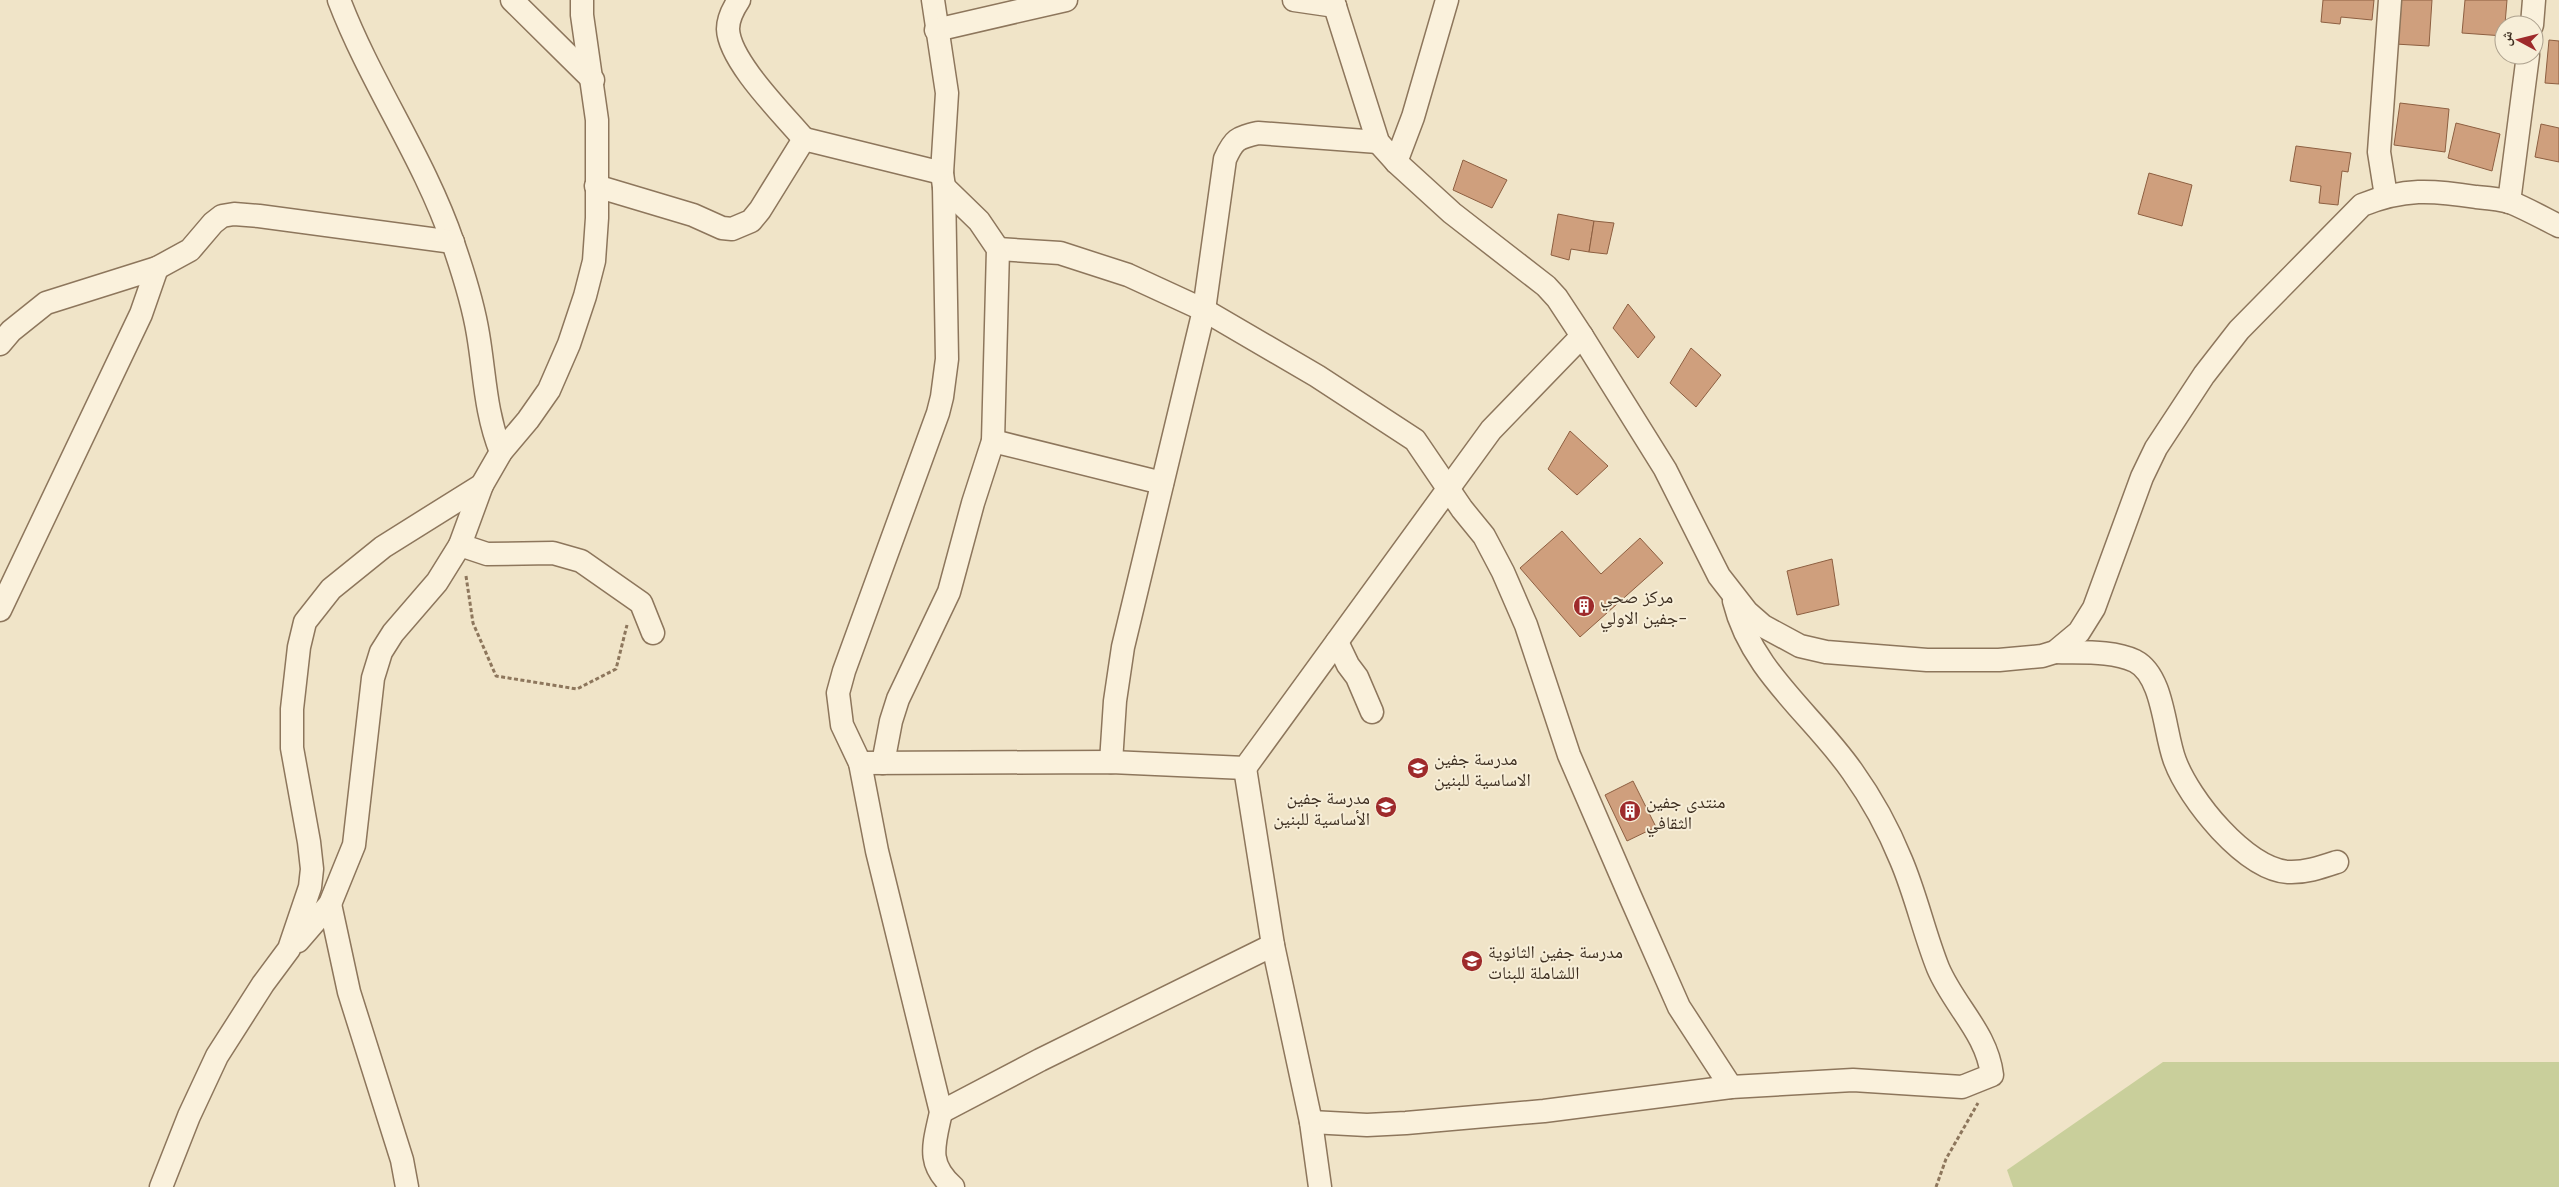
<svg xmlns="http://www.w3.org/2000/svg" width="2559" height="1187" viewBox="0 0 2559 1187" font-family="'Playfair Display','Noto Naskh Arabic',serif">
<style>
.green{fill:#c9cf9b}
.building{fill:#cf9f7d;stroke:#8d5f41}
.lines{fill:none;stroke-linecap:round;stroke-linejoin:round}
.minor-casing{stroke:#8d765c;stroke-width:25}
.path{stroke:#8d765c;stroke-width:3;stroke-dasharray:4 2.5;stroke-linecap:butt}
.minor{stroke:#faf1dc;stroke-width:22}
.labels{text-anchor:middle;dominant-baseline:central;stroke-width:4;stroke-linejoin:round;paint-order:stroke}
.poi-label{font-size:18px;fill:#3d2e20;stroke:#f7eed8;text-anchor:start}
</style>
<rect width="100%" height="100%" fill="#f0e4c8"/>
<path class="green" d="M 2163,1062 L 2559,1062 L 2559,1187 L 2013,1187 L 2007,1170 Z"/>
<g class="building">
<path d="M 2323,0 L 2374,0 L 2372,20 L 2341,17 L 2340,24 L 2321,22 Z"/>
<path d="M 2398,0 L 2432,0 L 2429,46 L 2395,44 Z"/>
<path d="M 2465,0 L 2507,0 L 2504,36 L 2462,33 Z"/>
<path d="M 2549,40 L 2559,41 L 2559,84 L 2545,83 Z"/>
<path d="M 2400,103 L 2449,109 L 2445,152 L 2394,145 Z"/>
<path d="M 2456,123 L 2500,134 L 2492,171 L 2448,158 Z"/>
<path d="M 2541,124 L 2559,128 L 2559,162 L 2535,157 Z"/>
<path d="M 2296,146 L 2351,153 L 2348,172 L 2342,171 L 2338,205 L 2319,203 L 2321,186 L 2290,181 Z"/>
<path d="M 1463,160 L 1507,180 L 1492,208 L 1453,190 Z"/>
<path d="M 2149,173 L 2192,185 L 2182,226 L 2138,214 Z"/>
<path d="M 1558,214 L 1594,221 L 1589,252 L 1571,249 L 1569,260 L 1551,255 Z"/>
<path d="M 1594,221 L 1614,223 L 1607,254 L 1589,252 Z"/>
<path d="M 1628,304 L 1655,337 L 1638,358 L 1613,328 Z"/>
<path d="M 1691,348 L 1721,375 L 1696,407 L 1670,383 Z"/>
<path d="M 1570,431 L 1608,466 L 1577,495 L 1548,469 Z"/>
<path d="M 1562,531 L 1601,574 L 1640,538 L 1663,563 L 1580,637 L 1520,568 Z"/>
<path d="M 1832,559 L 1839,605 L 1797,615 L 1787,571 Z"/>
<path d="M 1633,781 L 1656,827 L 1627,841 L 1605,795 Z"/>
</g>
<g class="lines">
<g class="minor-casing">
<g id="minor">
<path d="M 339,0 C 371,84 424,158 453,243 C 463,272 473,303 478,334 C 485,375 485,412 501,452"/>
<path d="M 512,0 L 593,80"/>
<path d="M 739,0 C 733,9 728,18 728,29 C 729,61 783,114 804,139"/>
<path d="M 933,0 L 947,93 L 942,173 L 944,187 L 947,359 L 942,397 L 938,413 L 844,671 L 838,693 L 842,725 L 860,763 L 877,851 L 941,1112 C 934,1145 926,1163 953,1187"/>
<path d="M 1294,0 L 1335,6"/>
<path d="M 2532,25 L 2534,0"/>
<path d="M 936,30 L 1066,0"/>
<path d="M 1396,162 L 1413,117 L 1447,0"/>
<path d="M 596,186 L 693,215 L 722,228 L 732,229 L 751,221 L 760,210 L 804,139 L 942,173"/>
<path d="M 2386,196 L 2379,152 L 2390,0"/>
<path d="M 2509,202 L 2528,55"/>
<path d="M 998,249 L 1060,253 L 1128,275 L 1204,310 L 1317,376 L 1415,440 L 1462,509 L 1484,536 L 1503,572 L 1526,625 L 1569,755 L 1630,896 L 1679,1007 L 1731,1087"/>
<path d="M 1582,336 L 1665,469 L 1719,576 L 1747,612 L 1763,626 L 1800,646 L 1826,652 L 1927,660 L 1999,660 L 2042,656 L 2055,652 L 2079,632 L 2094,608 L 2142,477 L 2156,448 L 2204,375 L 2239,330 L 2362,205 C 2404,188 2432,190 2476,197 C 2487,198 2500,199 2510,202 C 2527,209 2543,218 2559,226"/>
<path d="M 0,344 L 11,331 L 46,303 L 157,268 L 190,250 L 213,223 L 222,216 L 234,214 L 259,216 L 453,242"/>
<path d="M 993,441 L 1162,483"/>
<path d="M 482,485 L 460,545 L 487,554 L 553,553 L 581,561 L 641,603 L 653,633"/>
<path d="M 0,610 L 141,314 L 157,268"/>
<path d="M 1337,642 L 1348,665 L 1357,677 L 1372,712"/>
<path d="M 2055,652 C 2080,653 2112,650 2135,661 C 2164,676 2164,733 2175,761 C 2189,799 2245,869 2288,872 C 2305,873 2322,867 2337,862"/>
<path d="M 1111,762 L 1115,701 L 1123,647 L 1204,310 L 1225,159 C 1234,139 1237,138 1258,133 L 1378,142"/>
<path d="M 860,763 L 1111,762 L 1245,768 L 1491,430 L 1582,336 L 1557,298 L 1546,286 L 1452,213 L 1396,162 L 1378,142 L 1333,0"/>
<path d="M 883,763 L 891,721 L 898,699 L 949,592 L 973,503 L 993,441 L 998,249 L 979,221 L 944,187"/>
<path d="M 1245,768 L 1273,945 L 1311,1122 L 1320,1187"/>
<path d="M 330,904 L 349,992 L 402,1160 L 407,1187"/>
<path d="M 298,941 L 330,904 L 354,845 L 373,678 L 381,652 L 393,633 L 437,582 L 460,545"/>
<path d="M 941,1112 L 1040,1060 L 1273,945"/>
<path d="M 1311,1122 L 1367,1125 L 1406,1123 L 1544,1111 L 1731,1087 L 1853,1080 L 1962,1087 L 1992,1075 C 1987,1033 1954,1006 1938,968 C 1924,933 1916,895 1901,860 C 1888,828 1872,799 1852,771 C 1812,714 1751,671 1734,601"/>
<path d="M 161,1187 L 189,1116 L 217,1056 L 263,984 L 289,949 L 310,887 L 312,869 L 309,842 L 292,748 L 292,709 L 299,647 L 305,622 L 331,589 L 383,547 L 482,485 L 501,452 L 528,420 L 549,390 L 569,344 L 585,296 L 594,261 L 597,218 L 597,120 L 582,15 L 582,0"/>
</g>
</g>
<g class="path">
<path d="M 466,576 L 473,623 L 496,676 L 577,689 L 616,669 L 627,625"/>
<path d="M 1936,1187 L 1946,1159 L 1978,1103"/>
</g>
<use href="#minor" class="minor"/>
</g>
<defs>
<g id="building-disc" transform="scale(1.125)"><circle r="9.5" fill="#9e2a2b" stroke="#f7eed8"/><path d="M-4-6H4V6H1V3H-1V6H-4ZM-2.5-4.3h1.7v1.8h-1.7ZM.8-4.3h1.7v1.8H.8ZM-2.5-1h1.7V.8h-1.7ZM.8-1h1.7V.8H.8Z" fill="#fff"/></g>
<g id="university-disc" transform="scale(1.125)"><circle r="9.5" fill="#9e2a2b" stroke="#f7eed8"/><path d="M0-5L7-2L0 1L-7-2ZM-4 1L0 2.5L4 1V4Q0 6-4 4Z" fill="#fff"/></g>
</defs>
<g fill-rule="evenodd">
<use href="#building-disc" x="1584" y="606"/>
<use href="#university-disc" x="1418" y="768"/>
<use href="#university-disc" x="1386" y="807"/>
<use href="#building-disc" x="1630" y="811"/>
<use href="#university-disc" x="1472" y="961"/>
</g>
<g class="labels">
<g class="poi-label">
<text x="1600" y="596">مركز صحي<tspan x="1600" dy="21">جفين الاولي-</tspan></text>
<text x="1434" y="758">مدرسة جفين<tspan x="1434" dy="21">الاساسية للبنين</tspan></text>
<text x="1370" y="797" text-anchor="end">مدرسة جفين<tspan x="1370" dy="21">الأساسية للبنين</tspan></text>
<text x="1646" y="801">منتدى جفين<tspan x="1646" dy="21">الثقافي</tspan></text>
<text x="1488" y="951">مدرسة جفين الثانوية<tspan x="1488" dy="21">اللشاملة للبنات</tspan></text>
</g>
</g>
<g transform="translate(2519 40) rotate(277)"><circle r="24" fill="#f7eed8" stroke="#ada18e"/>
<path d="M0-4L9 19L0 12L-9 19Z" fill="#9e2a2b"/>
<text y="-8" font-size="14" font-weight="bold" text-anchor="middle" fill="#3d2e20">ش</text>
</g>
</svg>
